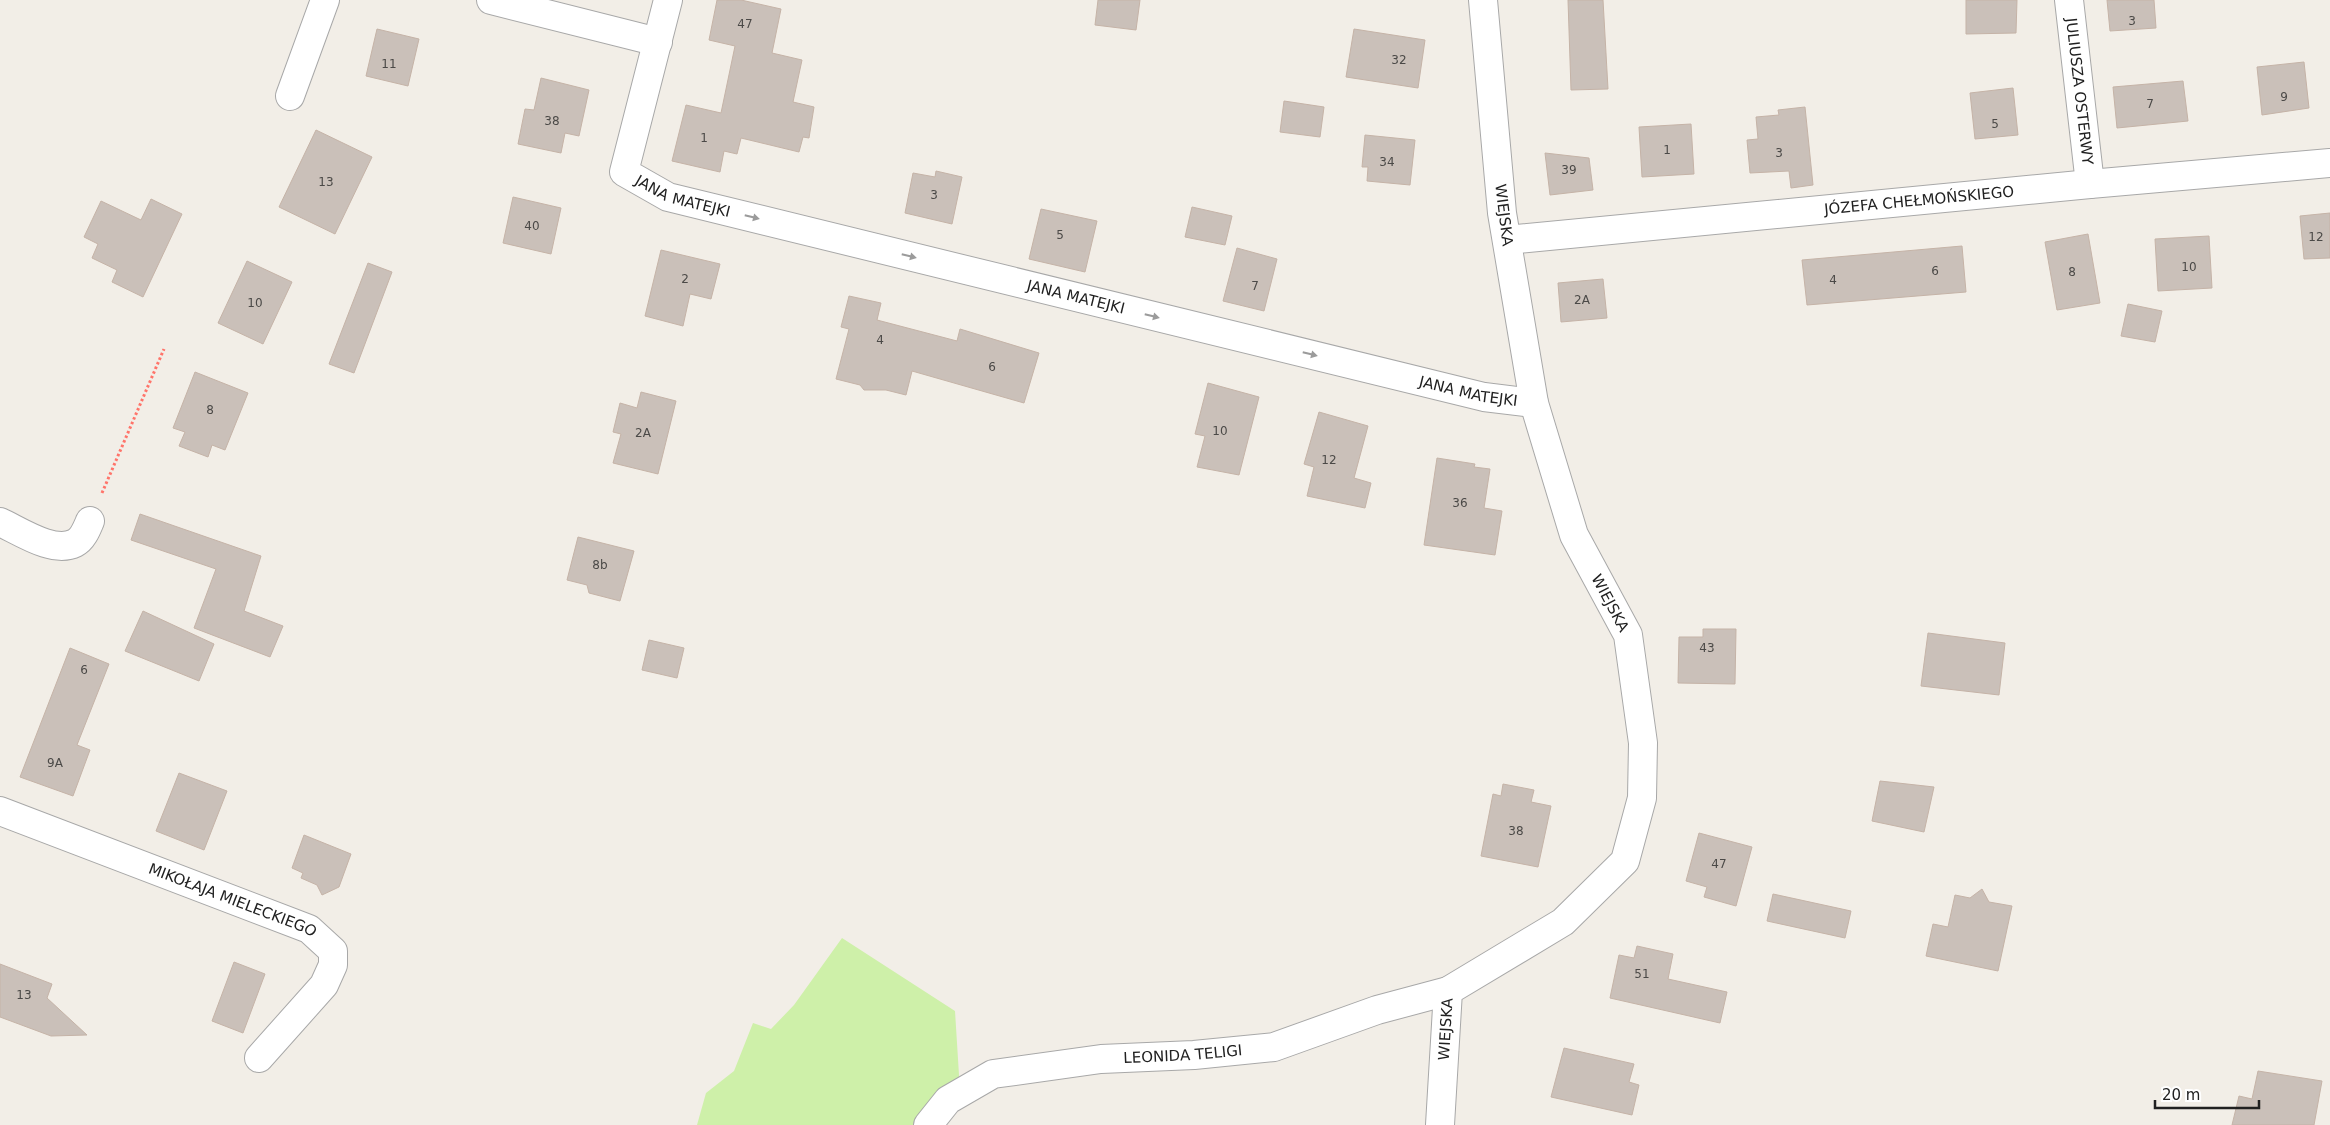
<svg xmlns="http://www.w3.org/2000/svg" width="2330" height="1125" viewBox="0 0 2330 1125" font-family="'DejaVu Sans',sans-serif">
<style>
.grass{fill:#cef0a9}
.building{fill:#cac0b9;stroke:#c5b3a7}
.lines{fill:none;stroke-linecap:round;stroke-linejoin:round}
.street-casing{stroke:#a8a8a8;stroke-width:30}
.path{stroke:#ff746a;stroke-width:3;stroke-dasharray:2.5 2.5;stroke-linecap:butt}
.street{stroke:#fff;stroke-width:28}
.oneway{fill:#9b9b9b}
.labels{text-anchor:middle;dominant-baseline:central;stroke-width:4;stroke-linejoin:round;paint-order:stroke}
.number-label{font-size:12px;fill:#4b4947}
.street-label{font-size:15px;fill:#212121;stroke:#fff}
</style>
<rect width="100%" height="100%" fill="#f2eee7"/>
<path class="grass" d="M 842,938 L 955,1011 L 960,1091 L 942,1125 L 697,1125 L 706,1093 L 734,1071 L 753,1023 L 771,1029 L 794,1005 Z"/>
<g class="building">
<path d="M 717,0 L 741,0 L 781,9 L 772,53 L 802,60 L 793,102 L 814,107 L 809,138 L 803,137 L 799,152 L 741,138 L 737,154 L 724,151 L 720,172 L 672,161 L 686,105 L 721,113 L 735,46 L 709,40 Z"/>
<path d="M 1098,0 L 1140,0 L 1136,30 L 1095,25 Z"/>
<path d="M 1568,0 L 1603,0 L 1608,89 L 1571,90 Z"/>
<path d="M 1966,0 L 2017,0 L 2016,33 L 1966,34 Z"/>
<path d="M 2107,0 L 2154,0 L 2156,28 L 2110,31 Z"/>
<path d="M 377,29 L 419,39 L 408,86 L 366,76 Z"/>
<path d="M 1354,29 L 1425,40 L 1418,88 L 1346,77 Z"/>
<path d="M 2304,62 L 2309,108 L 2262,115 L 2257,67 Z"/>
<path d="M 541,78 L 589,90 L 579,136 L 565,133 L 561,153 L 518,144 L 525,109 L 534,110 Z"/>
<path d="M 2183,81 L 2188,121 L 2117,128 L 2113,87 Z"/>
<path d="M 2013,88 L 2018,135 L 1975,139 L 1970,93 Z"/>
<path d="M 1284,101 L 1324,107 L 1320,137 L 1280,132 Z"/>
<path d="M 1805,107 L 1813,185 L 1791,188 L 1789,171 L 1750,173 L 1747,140 L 1758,139 L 1756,117 L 1779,115 L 1778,110 Z"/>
<path d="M 1691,124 L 1694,174 L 1642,177 L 1639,127 Z"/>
<path d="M 316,130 L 372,157 L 335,234 L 279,207 Z"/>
<path d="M 1365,135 L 1415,140 L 1410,185 L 1367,181 L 1368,167 L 1362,167 Z"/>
<path d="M 1545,153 L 1589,158 L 1593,190 L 1550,195 Z"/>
<path d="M 936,171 L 962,177 L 952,224 L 905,213 L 913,173 L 935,177 Z"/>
<path d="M 513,197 L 561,208 L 551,254 L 503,243 Z"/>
<path d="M 151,199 L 182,214 L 143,297 L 112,282 L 117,270 L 92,258 L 98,244 L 84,237 L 101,201 L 141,220 Z"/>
<path d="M 1192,207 L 1232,216 L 1225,245 L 1185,237 Z"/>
<path d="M 1041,209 L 1097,221 L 1085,272 L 1029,259 Z"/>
<path d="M 2330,213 L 2330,258 L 2304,259 L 2300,216 Z"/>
<path d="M 2088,234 L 2100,303 L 2057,310 L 2045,242 Z"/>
<path d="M 2209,236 L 2212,288 L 2158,291 L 2155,239 Z"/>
<path d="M 1962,246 L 1966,292 L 1807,305 L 1802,260 Z"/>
<path d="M 1237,248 L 1277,259 L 1264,311 L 1223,301 Z"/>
<path d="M 661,250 L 720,264 L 711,299 L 690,294 L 683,326 L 645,316 Z"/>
<path d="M 247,261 L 292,282 L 263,344 L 218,323 Z"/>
<path d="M 368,263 L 392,272 L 354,373 L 329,364 Z"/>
<path d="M 1603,279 L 1607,318 L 1561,322 L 1558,283 Z"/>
<path d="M 849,296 L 881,303 L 877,320 L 957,341 L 960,329 L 1039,353 L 1024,403 L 912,371 L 906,395 L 886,390 L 864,390 L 860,385 L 836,379 L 849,329 L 841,327 Z"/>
<path d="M 2128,304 L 2162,311 L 2155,342 L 2121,336 Z"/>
<path d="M 195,372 L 248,393 L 225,450 L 212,445 L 208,457 L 179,446 L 185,432 L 173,428 Z"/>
<path d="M 1208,383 L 1259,397 L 1239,475 L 1197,467 L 1205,436 L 1195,434 Z"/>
<path d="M 641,392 L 676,401 L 658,474 L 613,463 L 621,434 L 613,432 L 620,403 L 637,408 Z"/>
<path d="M 1319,412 L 1368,426 L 1354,478 L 1371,483 L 1365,508 L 1307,496 L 1314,467 L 1304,464 Z"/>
<path d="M 1437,458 L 1475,464 L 1474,467 L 1490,469 L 1484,508 L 1502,511 L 1495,555 L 1424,545 Z"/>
<path d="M 140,514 L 261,556 L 244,611 L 283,626 L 270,657 L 194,628 L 216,569 L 131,540 Z"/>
<path d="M 578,537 L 634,551 L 620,601 L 589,593 L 587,585 L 567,580 Z"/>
<path d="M 143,611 L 214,644 L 199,681 L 125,651 Z"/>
<path d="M 1703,629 L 1736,629 L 1735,684 L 1678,683 L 1679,637 L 1703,637 Z"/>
<path d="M 1928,633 L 2005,643 L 1999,695 L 1921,686 Z"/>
<path d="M 649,640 L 684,648 L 677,678 L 642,670 Z"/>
<path d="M 70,648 L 109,664 L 77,745 L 90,750 L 73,796 L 20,777 Z"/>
<path d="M 179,773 L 227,791 L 204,850 L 156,831 Z"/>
<path d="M 1880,781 L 1934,787 L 1924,832 L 1872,821 Z"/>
<path d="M 1503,784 L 1534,790 L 1531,802 L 1551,806 L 1538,867 L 1481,856 L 1493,794 L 1501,796 Z"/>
<path d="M 1699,833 L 1752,847 L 1736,906 L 1704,897 L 1707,887 L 1686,881 Z"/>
<path d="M 304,835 L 351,854 L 339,887 L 322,895 L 317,885 L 301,878 L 303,873 L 292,868 Z"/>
<path d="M 1982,889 L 1989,902 L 2012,906 L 1998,971 L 1926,956 L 1933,924 L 1948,927 L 1955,895 L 1970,898 Z"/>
<path d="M 1773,894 L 1851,911 L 1845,938 L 1767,921 Z"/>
<path d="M 1637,946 L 1673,954 L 1668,979 L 1727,992 L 1720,1023 L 1610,998 L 1619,955 L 1634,958 Z"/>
<path d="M 234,962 L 265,974 L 243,1033 L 212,1021 Z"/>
<path d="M 0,964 L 52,984 L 47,998 L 87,1035 L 51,1036 L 0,1017 Z"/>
<path d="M 1564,1048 L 1634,1064 L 1629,1082 L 1639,1085 L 1632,1115 L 1551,1097 Z"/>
<path d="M 2258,1071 L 2322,1081 L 2314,1125 L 2232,1125 L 2239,1096 L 2252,1099 Z"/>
</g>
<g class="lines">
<g class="street-casing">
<g id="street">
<path d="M 491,0 L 658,42"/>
<path id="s1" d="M 668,0 L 624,172 L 668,197 L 1484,397 L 1534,403"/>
<path id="s2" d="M 2069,0 L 2090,184"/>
<path d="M 290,96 L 325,0"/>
<path id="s3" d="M 1507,240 L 2090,184 L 2330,163"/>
<path d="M 0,522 C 20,531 53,554 75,543 C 83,539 87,528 90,521"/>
<path id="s4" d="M 0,811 L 309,929 L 333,951 L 333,965 L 324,985 L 259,1058"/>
<path id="s5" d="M 928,1125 L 948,1100 L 993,1074 L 1101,1059 L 1194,1055 L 1274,1047 L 1377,1010 L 1448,991"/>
<path id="s6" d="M 1440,1125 L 1448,991 L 1563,922 L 1625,861 L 1642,798 L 1643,743 L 1628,635 L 1574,535 L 1534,403 L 1502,213 L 1483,0"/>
</g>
</g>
<path class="path" d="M 102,493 L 164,349"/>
<use href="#street" class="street"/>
</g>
<defs><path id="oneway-solid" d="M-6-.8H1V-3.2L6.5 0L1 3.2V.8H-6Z" transform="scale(1.25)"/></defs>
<g class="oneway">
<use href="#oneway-solid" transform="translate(752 217) rotate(14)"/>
<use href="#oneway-solid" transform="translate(909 256) rotate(14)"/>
<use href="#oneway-solid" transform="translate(1152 316) rotate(14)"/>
<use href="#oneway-solid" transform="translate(1310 354) rotate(14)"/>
</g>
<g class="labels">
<g class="number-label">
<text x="2132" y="21">3</text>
<text x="745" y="24">47</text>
<text x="1399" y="60">32</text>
<text x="389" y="64">11</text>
<text x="2284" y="97">9</text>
<text x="2150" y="104">7</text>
<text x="552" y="121">38</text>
<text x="1995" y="124">5</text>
<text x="704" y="138">1</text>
<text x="1667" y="150">1</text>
<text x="1779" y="153">3</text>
<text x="1387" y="162">34</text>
<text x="1569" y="170">39</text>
<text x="326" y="182">13</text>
<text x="934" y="195">3</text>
<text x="532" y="226">40</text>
<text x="1060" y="235">5</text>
<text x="2316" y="237">12</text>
<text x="2189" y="267">10</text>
<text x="1935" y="271">6</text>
<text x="2072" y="272">8</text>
<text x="685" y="279">2</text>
<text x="1833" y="280">4</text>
<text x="1255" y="286">7</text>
<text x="1582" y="300">2A</text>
<text x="255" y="303">10</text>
<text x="880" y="340">4</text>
<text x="992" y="367">6</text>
<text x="210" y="410">8</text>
<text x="1220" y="431">10</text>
<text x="643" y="433">2A</text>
<text x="1329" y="460">12</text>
<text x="1460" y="503">36</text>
<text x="600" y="565">8b</text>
<text x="1707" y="648">43</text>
<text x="84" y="670">6</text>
<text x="55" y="763">9A</text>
<text x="1516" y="831">38</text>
<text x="1719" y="864">47</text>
<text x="1642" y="974">51</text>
<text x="24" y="995">13</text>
</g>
<g class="street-label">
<text stroke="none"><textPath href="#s2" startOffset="92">JULIUSZA OSTERWY</textPath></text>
<text stroke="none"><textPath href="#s1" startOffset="242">JANA MATEJKI</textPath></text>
<text stroke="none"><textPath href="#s3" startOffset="414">JÓZEFA CHEŁMOŃSKIEGO</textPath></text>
<text transform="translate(1504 215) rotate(83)">WIEJSKA</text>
<text stroke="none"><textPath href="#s1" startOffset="648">JANA MATEJKI</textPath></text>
<text stroke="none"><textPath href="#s1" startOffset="1052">JANA MATEJKI</textPath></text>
<text transform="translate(1610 603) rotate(62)">WIEJSKA</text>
<text stroke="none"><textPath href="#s4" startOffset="249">MIKOŁAJA MIELECKIEGO</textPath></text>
<text stroke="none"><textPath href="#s6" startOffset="96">WIEJSKA</textPath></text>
<text stroke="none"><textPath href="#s5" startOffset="275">LEONIDA TELIGI</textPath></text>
</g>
</g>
<path d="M2155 1100v8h104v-8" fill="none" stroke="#212121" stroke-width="2.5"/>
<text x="2162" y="1100" font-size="15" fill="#212121" stroke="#ffffff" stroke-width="4" paint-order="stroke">20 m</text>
</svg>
